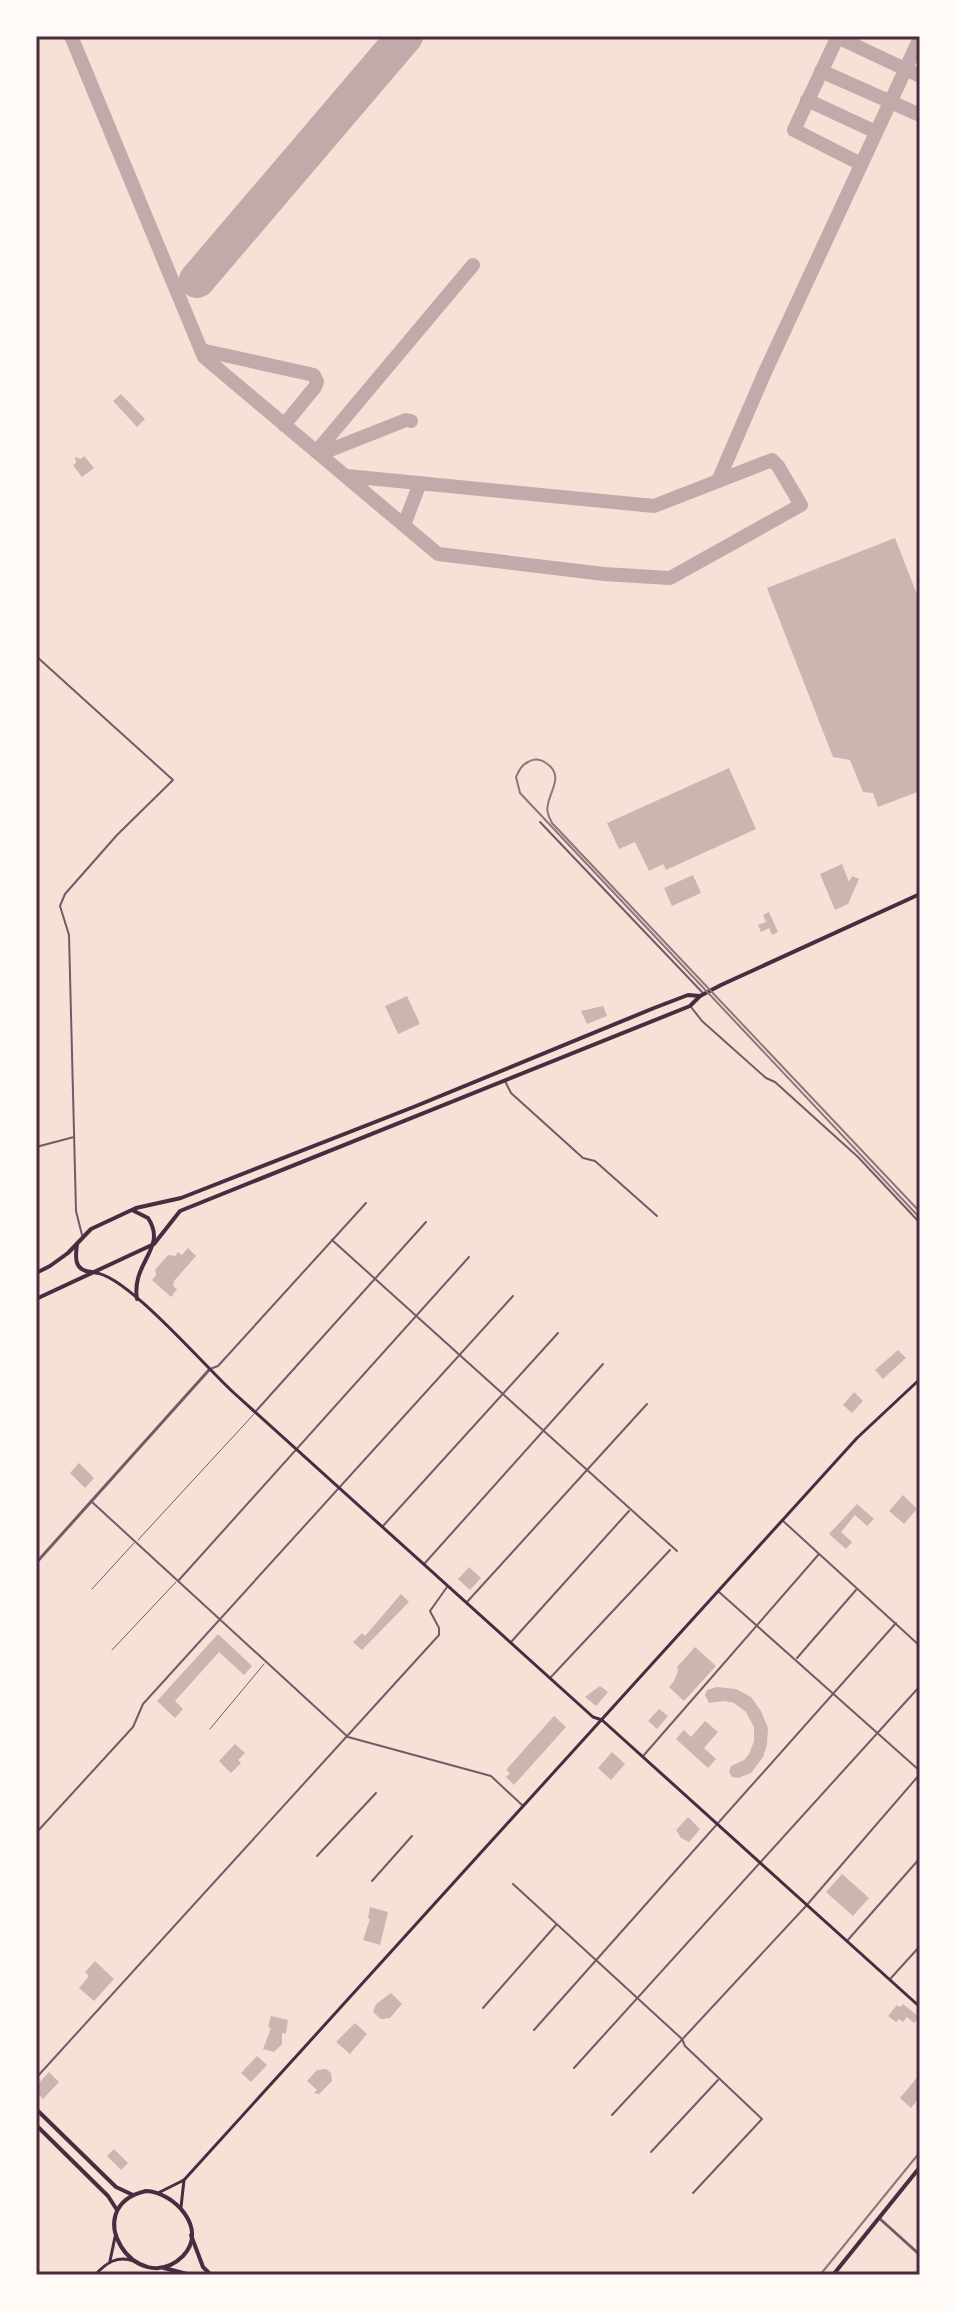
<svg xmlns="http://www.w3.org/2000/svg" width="956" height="2311" viewBox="0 0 956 2311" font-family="Commissioner,sans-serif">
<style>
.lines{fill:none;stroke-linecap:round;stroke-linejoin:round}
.taxiway{stroke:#c3aaaa;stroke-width:14}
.runway{stroke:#c3aaaa;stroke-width:36}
.building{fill:#ccb4b1}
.service{stroke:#755966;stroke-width:1}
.minor{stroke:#755966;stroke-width:2}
.tertiary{stroke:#755966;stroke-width:3}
.secondary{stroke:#4a2c40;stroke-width:3}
.primary{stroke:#4a2c40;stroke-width:4}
.tram{stroke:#8f747c;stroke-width:2}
.neatline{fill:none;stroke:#4a2c40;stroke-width:3}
</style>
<rect width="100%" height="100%" fill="#f7e1d7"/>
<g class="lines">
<g class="taxiway">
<path d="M 71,36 L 204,357 L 438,554 L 604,574 L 670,578 L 801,505 L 778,466 L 772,460 L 654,506 L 347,476"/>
<path d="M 838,36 L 794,130 L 861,164"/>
<path d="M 837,37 L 920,76"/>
<path d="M 821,71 L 920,115"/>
<path d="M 807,100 L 876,132"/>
<path d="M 201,350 L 314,375 L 317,382 L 315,387 L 284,425"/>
<path d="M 317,451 L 473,265"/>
<path d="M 320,454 L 406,420 L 411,421"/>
<path d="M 718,481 L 765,372 L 920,38"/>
<path d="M 404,525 L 420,483"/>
</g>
<path class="runway" d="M 197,280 L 405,36"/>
</g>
<g class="building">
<path d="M 121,394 L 145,419 L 137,427 L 113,401 Z"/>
<path d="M 84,456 L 94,468 L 82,477 L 73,465 L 76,463 L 75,457 L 81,459 Z"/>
<path d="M 895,538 L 920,602 L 920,791 L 878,807 L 873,793 L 863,792 L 850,760 L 833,757 L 767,588 Z"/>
<path d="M 729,768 L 756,829 L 666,870 L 663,864 L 649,871 L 635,842 L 619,849 L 607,823 Z"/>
<path d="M 842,864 L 849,882 L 852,876 L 859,879 L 848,904 L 835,910 L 820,874 Z"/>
<path d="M 693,875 L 701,893 L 672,906 L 664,888 Z"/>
<path d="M 769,912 L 778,932 L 772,935 L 769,928 L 761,932 L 758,925 L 766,922 L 763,915 Z"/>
<path d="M 407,996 L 420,1024 L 398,1034 L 385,1006 Z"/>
<path d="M 603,1006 L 607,1016 L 587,1024 L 581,1011 Z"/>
<path d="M 188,1248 L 196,1256 L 174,1281 L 173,1286 L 177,1289 L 171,1297 L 152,1280 L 156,1275 L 155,1270 L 168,1255 L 175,1256 L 178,1252 L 182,1255 Z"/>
<path d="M 898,1350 L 906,1358 L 883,1379 L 875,1370 Z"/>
<path d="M 854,1392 L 863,1401 L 852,1413 L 843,1405 Z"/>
<path d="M 79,1463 L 94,1478 L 85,1488 L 70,1473 Z"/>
<path d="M 903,1495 L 917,1509 L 904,1524 L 889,1511 Z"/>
<path d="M 857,1504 L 874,1519 L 867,1526 L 855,1515 L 841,1532 L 852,1542 L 846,1549 L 829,1534 Z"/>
<path d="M 469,1567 L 481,1578 L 470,1590 L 458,1579 Z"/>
<path d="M 401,1594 L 409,1602 L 362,1650 L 353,1642 L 362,1633 L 365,1636 Z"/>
<path d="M 218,1634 L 252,1666 L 244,1675 L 219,1652 L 175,1701 L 183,1709 L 175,1718 L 157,1701 Z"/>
<path d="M 695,1647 L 716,1666 L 684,1701 L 669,1687 L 674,1681 L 678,1671 L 677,1667 Z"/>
<path d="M 600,1686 L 608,1692 L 596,1706 L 585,1697 Z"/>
<path d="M 717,1687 L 736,1689 L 751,1697 L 761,1711 L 768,1728 L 767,1745 L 763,1757 L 751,1773 L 738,1778 L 732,1777 L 729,1772 L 731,1766 L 744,1760 L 749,1754 L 754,1741 L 754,1727 L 746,1712 L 734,1703 L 724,1701 L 709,1703 L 705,1695 L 707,1690 Z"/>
<path d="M 659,1709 L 668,1716 L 657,1729 L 648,1721 Z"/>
<path d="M 554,1716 L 566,1727 L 514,1785 L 506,1777 L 510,1773 L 506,1770 Z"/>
<path d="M 705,1721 L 718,1732 L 704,1748 L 716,1759 L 708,1768 L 676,1739 L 684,1730 L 691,1737 Z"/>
<path d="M 235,1744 L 245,1753 L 238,1760 L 241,1763 L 231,1773 L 219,1761 Z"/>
<path d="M 612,1752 L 625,1764 L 611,1780 L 598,1768 Z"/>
<path d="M 688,1817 L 700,1829 L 689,1842 L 681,1838 L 676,1830 Z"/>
<path d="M 842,1874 L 869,1898 L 853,1916 L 826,1892 Z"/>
<path d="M 370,1907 L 388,1912 L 380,1945 L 363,1940 L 370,1919 L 368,1918 Z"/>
<path d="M 95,1961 L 114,1979 L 94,2001 L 79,1988 L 89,1976 L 85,1972 Z"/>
<path d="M 391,1993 L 402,2004 L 390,2018 L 381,2019 L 373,2012 L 376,2004 Z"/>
<path d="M 903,2004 L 919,2017 L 914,2023 L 907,2017 L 903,2022 L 899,2019 L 896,2022 L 888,2016 L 897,2005 L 900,2007 Z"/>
<path d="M 271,2016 L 288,2020 L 286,2034 L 282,2033 L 282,2044 L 274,2052 L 263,2049 L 271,2028 L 268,2027 Z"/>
<path d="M 355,2023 L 367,2034 L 350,2054 L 336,2042 Z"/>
<path d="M 257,2056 L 267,2065 L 251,2082 L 241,2073 Z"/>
<path d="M 326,2069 L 331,2073 L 332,2081 L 319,2094 L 314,2093 L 317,2090 L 307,2081 L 317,2070 Z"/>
<path d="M 49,2072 L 59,2082 L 43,2099 L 36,2092 L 36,2086 Z"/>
<path d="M 920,2074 L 920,2097 L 911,2108 L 900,2098 Z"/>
<path d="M 114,2149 L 128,2163 L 121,2170 L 107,2156 Z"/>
</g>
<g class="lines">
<g class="service">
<path d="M 138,1540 L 254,1414"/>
<path d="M 92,1589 L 134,1543"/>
<path d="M 112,1650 L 176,1582"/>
<path d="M 210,1729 L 264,1664"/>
</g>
<g class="minor">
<path d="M 36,656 L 173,780 L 117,835 L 65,894 L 60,906 L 69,935 L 76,1211 L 82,1235"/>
<path d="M 540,822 L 702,992"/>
<path d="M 691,1007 L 702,1021 L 766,1078 L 775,1082 L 858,1157 L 920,1223"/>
<path d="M 505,1081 L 511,1093 L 583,1158 L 595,1161 L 657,1216"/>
<path d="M 36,1147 L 74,1137"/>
<path d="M 332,1240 L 677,1551"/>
<path d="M 210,1369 L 218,1366 L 366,1203"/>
<path d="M 256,1411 L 426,1222"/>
<path d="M 92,1502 L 348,1737 L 491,1776 L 522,1805"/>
<path d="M 782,1520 L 920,1646"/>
<path d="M 383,1526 L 558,1333"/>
<path d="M 425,1563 L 603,1364"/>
<path d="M 179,1580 L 469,1257"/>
<path d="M 719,1592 L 920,1771"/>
<path d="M 467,1602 L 647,1404"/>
<path d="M 511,1642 L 629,1511"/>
<path d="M 797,1658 L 856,1590"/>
<path d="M 551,1677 L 670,1550"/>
<path d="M 644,1755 L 819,1554"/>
<path d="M 36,1833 L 133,1727 L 143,1704 L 513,1296"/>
<path d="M 317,1856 L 376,1793"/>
<path d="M 372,1881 L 412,1836"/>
<path d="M 513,1884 L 682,2039 L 685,2046 L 762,2119 L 693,2193"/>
<path d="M 847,1941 L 920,1858"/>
<path d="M 891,1978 L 920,1946"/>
<path d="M 483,2008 L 556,1925"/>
<path d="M 534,2030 L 896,1623"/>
<path d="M 574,2068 L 920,1686"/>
<path d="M 36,2078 L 439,1635 L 439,1628 L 430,1611 L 447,1587"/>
<path d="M 612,2115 L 806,1906 L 920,1774"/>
<path d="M 651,2152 L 718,2080"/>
</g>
<g class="tertiary">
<path d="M 36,1563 L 209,1370"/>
<path d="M 879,2218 L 920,2255"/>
</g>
<g class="secondary">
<path d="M 95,1273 C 126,1274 207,1369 234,1393 L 593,1717 L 602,1720 L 920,2007"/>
<path d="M 158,2193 L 184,2180 L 857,1438 L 920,1379"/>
<path d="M 181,2207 L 184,2180"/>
<path d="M 110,2261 L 115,2237"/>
<path d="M 95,2275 C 106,2263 117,2255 134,2261"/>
</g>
<g class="primary">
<path d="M 134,1211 L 148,1218 C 168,1248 131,1262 137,1299"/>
<path d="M 77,1244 C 75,1258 74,1271 92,1272"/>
<path d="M 36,1273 L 50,1266 L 68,1253 L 91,1229 L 136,1208 L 181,1198 L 416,1106 L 654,1008 L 688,995 L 700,996"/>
<path d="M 36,1299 L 154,1244 L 180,1211 L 690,1006 L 700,996 L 721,985 L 920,894"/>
<path d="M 36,2109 L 116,2187 L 133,2195"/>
<path d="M 36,2125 L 108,2196 L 117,2210"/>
<path d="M 146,2191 C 174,2192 209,2229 183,2256 C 137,2301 76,2207 146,2191 Z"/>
<path d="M 191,2235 L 203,2267 L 211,2275"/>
<path d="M 164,2268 L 191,2275"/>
<path d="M 833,2275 L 920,2167"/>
</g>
<g class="tram">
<path d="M 920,1212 L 552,823 C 549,817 546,812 548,804 C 551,789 564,775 546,763 C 541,759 534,758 528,762 C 521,765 519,771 516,777 L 520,793 L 920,1218"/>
<path d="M 820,2275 L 920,2152"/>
</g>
</g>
<rect width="956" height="2311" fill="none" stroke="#fffaf5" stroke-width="76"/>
<rect x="38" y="38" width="880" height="2235" class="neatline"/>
</svg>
